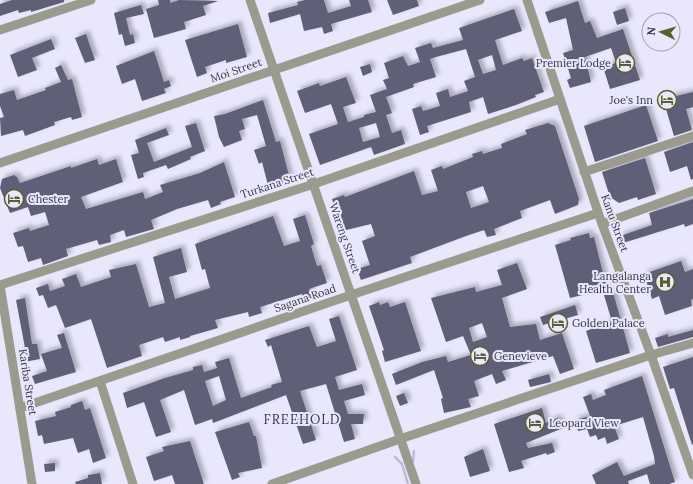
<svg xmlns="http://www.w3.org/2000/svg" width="693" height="484" viewBox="0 0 693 484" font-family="Lora,serif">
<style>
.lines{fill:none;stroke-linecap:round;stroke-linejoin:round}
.stream{stroke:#bdbbd9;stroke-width:2.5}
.building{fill:#605e78;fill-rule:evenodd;filter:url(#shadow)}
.minor{stroke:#9a9b8e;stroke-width:9}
.labels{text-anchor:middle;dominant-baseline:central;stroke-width:4;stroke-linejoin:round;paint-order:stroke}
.poi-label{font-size:11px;fill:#393846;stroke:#e8e7fc;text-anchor:start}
.street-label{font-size:11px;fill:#393846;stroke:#e8e7fc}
.quarter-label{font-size:13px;letter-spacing:1px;fill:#393846;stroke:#e8e7fc}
</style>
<defs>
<filter id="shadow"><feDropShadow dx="3.5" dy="-3.5" stdDeviation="2" flood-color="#0004"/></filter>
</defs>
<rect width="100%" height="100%" fill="#e8e7fc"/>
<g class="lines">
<g class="stream">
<path d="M 395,457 L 402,464 L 408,484"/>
<path d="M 413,462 L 414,451"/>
</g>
</g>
<g class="building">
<path d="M 12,0 L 64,0 L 64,2 L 31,12 L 31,10 L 19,13 L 18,10 L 0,16 L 0,4 Z"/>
<path d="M 158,0 L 170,0 L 170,3 L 179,0 L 218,1 L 203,6 L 206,15 L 184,22 L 186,29 L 154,38 L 146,9 L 159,5 Z"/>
<path d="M 305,0 L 324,0 L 328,13 L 351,6 L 349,0 L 368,0 L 372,12 L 331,24 L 333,31 L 324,34 L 322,27 L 304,31 L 300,14 L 270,23 L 268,13 L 298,5 L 297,2 Z"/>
<path d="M 387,0 L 417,0 L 419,6 L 393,15 Z"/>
<path d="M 578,1 L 585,23 L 590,21 L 597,38 L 623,29 L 640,80 L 610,89 L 603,67 L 616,63 L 611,48 L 585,57 L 591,82 L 570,88 L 567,80 L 571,78 L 563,53 L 573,50 L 566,18 L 549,23 L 545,12 Z"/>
<path d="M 141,5 L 144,14 L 126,18 L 130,35 L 133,34 L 135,43 L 125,46 L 122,34 L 119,35 L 114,13 Z"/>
<path d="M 625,8 L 629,21 L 617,25 L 613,12 Z"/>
<path d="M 514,9 L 522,31 L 495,40 L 503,65 L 522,58 L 524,61 L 532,58 L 544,92 L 535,95 L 536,97 L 516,105 L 488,114 L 483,97 L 469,102 L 471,112 L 427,126 L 429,132 L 420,135 L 412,109 L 421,106 L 423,111 L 440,106 L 436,93 L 448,89 L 450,97 L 468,91 L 464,81 L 475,77 L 466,49 L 436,57 L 430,59 L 436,77 L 413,84 L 414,87 L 386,97 L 392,113 L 386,115 L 392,133 L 401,130 L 405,144 L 374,155 L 371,147 L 320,165 L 309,134 L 338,124 L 331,104 L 305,113 L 297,91 L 319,83 L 320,86 L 346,77 L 356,103 L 343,107 L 348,122 L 364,117 L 364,115 L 376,112 L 370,95 L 387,89 L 383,80 L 389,78 L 384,63 L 403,56 L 408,66 L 420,62 L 415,48 L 431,43 L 433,48 L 463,40 L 459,28 ZM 492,55 L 496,70 L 483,74 L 478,60 ZM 376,123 L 380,137 L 363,142 L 359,128 Z"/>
<path d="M 238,24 L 247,57 L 226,63 L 226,60 L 205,67 L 207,73 L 197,77 L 185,40 Z"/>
<path d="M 86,34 L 95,60 L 85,63 L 75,38 Z"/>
<path d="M 51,39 L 55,49 L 32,58 L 37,70 L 18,77 L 10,55 Z"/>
<path d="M 154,51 L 164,82 L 169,80 L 171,86 L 164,89 L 166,93 L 142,101 L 135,79 L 122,84 L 116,66 Z"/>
<path d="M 370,64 L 372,72 L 363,76 L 360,67 Z"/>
<path d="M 61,65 L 68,80 L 72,79 L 82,117 L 72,120 L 71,117 L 54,122 L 55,125 L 25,136 L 23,130 L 1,136 L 0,118 L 4,117 L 0,106 L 0,94 L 14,90 L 17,100 L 46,90 L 45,88 L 61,82 L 55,68 Z"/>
<path d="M 693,92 L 693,107 L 686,109 L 692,130 L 674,136 L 663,99 Z"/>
<path d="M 263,100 L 276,142 L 280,141 L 291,183 L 269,189 L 262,162 L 259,164 L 254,150 L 266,146 L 257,115 L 242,119 L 245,129 L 239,131 L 242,140 L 224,147 L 219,137 L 214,116 L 225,114 Z"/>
<path d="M 646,105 L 658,141 L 595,162 L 584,126 Z"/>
<path d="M 196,123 L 205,151 L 190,157 L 191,159 L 168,169 L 166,165 L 143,173 L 144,177 L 138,179 L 131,155 L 139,153 L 135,140 L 166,128 L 169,135 L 147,143 L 154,162 L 192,147 L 185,126 Z"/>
<path d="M 548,123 L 555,126 L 579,199 L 578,205 L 555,214 L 550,200 L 520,211 L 522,218 L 494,229 L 496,235 L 487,237 L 484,230 L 466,236 L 410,257 L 412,263 L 361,280 L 357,269 L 370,265 L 362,241 L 375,236 L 371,224 L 342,231 L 332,199 L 344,195 L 345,197 L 414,171 L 422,195 L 438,191 L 431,170 L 442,166 L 443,169 L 473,157 L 472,154 L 482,151 L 483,154 L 502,148 L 501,144 L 527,134 L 525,130 ZM 483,186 L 489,202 L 471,208 L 466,192 Z"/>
<path d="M 693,142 L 693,179 L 691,180 L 687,166 L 670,172 L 664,152 Z"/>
<path d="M 645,158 L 656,194 L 638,200 L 637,197 L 619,203 L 610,197 L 602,172 Z"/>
<path d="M 97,159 L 99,165 L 116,159 L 123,182 L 81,197 L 86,209 L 143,192 L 145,199 L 163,192 L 160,185 L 200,173 L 224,162 L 235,197 L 220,202 L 221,204 L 211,208 L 208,200 L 177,209 L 151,220 L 154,229 L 126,237 L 124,230 L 110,235 L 111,242 L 99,245 L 97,240 L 66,249 L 68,256 L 43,265 L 41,258 L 28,262 L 23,246 L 18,247 L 13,233 L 29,228 L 30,231 L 49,225 L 45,212 L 31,216 L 28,207 L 10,213 L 0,188 L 2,179 L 14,175 L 17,177 L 20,183 L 71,166 L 71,168 Z"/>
<path d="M 693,199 L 693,224 L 685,227 L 684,224 L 623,243 L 620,236 L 652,225 L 649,213 Z"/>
<path d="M 305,215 L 314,244 L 311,246 L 317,266 L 321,265 L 327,283 L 309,289 L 312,298 L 304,300 L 302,294 L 260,307 L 262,313 L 249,317 L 248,312 L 215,320 L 218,328 L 190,336 L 190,337 L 180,340 L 180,337 L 165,342 L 163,337 L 139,345 L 142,356 L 107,368 L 91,319 L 65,328 L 56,305 L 48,308 L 43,295 L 39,296 L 36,288 L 48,284 L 50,291 L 65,286 L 62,279 L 76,274 L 81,287 L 111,277 L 109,270 L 136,264 L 149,307 L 165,303 L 153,257 L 181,248 L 187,272 L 169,277 L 175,299 L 210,288 L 205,269 L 202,270 L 195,244 L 273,216 L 284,246 L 300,241 L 293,219 Z"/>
<path d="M 589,233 L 590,238 L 594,237 L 607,289 L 570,298 L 555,245 L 571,240 L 570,238 Z"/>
<path d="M 681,261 L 685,272 L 693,269 L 693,299 L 691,300 L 692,306 L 665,315 L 659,296 L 652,299 L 644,274 Z"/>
<path d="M 517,263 L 527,289 L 502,298 L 510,327 L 536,324 L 540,340 L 562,333 L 574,369 L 560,374 L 553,356 L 502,371 L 506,380 L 496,384 L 492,374 L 474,381 L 479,396 L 468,399 L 471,407 L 444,413 L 441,399 L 443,398 L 434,370 L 396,385 L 392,374 L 422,362 L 446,356 L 448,362 L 471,355 L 463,336 L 446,342 L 431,298 L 475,287 L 476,292 L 502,285 L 497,270 ZM 482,323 L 487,337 L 473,342 L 469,328 Z"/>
<path d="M 613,292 L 630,353 L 596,363 L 586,331 L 612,322 L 604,295 Z"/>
<path d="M 25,298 L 32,344 L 37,344 L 40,359 L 24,362 L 22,348 L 25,348 L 16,300 Z"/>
<path d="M 379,302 L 380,305 L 388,302 L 390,307 L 405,302 L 421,351 L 385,362 L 382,351 L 384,350 L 369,306 Z"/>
<path d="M 575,305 L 578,315 L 543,325 L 540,317 Z"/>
<path d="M 339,316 L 357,370 L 335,377 L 339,390 L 362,384 L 365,395 L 344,401 L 348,414 L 364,414 L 363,424 L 351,424 L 355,439 L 344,442 L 326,384 L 300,391 L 316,440 L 303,444 L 286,395 L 213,423 L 212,419 L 195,425 L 184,390 L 160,400 L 171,432 L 156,437 L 144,402 L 127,408 L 123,393 L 165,378 L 193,370 L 193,367 L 202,365 L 204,372 L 217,368 L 215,362 L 229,358 L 241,398 L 272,387 L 271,385 L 282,382 L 271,345 L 268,347 L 265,340 L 309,326 L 317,347 L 336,341 L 329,319 ZM 219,376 L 226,400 L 213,406 L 205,381 Z"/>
<path d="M 693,330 L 693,337 L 658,347 L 655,338 L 668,334 L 668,337 Z"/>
<path d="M 64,333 L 76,372 L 35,384 L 32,376 L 47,371 L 41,354 L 62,348 L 57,335 Z"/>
<path d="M 693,357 L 693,444 L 692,445 L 674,388 L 670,389 L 663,367 Z"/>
<path d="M 549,374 L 551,382 L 530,387 L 528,380 Z"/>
<path d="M 642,376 L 675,482 L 669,484 L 650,484 L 647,474 L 628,481 L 629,484 L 596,484 L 592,475 L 617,462 L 624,476 L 655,464 L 654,456 L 643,417 L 614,426 L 619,439 L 607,444 L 605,437 L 598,440 L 596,435 L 590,437 L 587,429 L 578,431 L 575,420 L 590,416 L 583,397 L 591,394 L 593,400 L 606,395 L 604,390 Z"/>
<path d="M 404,393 L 408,403 L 400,406 L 396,396 Z"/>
<path d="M 82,401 L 85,410 L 90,408 L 106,458 L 93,463 L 89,449 L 78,453 L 73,438 L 44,444 L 42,435 L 38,436 L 35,421 L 56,416 L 55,412 L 71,407 L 71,405 Z"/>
<path d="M 542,408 L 546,423 L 558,418 L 563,428 L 526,443 L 528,448 L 552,443 L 555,452 L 547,455 L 546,453 L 521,461 L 524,468 L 509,472 L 494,424 Z"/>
<path d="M 249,422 L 254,436 L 256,436 L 262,468 L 238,473 L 240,477 L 232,480 L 215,432 Z"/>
<path d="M 190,441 L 204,484 L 175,484 L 172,475 L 154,481 L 146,457 L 164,451 L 162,447 Z"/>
<path d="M 483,449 L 490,471 L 470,477 L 464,457 Z"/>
<path d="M 55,463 L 55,471 L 45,472 L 44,464 Z"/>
<path d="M 100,473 L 102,484 L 76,484 L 75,482 L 88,478 L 88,475 Z"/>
</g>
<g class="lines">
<g class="minor">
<path d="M 250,0 L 416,484"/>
<path d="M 527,0 L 602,224 L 651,355 L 693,475"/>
<path d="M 0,30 L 91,0"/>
<path d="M 0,163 L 480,0"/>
<path d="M 584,172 L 693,136"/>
<path d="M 602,224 L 693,191"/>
<path d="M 0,285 L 314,184 L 560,99"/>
<path d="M 0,285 L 32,484"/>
<path d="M 100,381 L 133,484"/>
<path d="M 20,408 L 351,295 L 598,213"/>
<path d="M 272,484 L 400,439 L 651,355 L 693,343"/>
</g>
</g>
<defs>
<g id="hotel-ring" transform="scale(1)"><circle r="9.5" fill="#e8e7fc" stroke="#5c5f2d" stroke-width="1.5"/><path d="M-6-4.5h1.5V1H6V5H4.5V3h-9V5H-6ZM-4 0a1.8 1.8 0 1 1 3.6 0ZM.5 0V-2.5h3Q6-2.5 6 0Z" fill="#5c5f2d"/></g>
<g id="hospital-ring" transform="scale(1)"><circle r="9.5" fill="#e8e7fc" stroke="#5c5f2d" stroke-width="1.5"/><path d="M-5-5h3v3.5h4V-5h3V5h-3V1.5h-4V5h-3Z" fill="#5c5f2d"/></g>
</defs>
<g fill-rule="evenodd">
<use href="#hotel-ring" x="625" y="63"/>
<use href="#hotel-ring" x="667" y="100"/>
<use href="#hotel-ring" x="14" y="199"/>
<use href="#hospital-ring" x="665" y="282"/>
<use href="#hotel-ring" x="558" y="323"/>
<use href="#hotel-ring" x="480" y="356"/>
<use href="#hotel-ring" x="535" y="423"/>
</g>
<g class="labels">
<g class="poi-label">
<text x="611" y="63" text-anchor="end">Premier Lodge</text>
<text x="653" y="100" text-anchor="end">Joe's Inn</text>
<text x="28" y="199">Chester</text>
<text x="651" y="276" text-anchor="end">Langalanga<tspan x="651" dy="13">Health Center</tspan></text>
<text x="572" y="323">Golden Palace</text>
<text x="494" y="356">Genevieve</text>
<text x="549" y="423">Leopard View</text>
</g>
<g class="street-label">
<text transform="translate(236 70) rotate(-19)">Moi Street</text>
<text transform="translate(277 183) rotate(-18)">Turkana Street</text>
<text transform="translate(615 223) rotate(70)">Kanu Street</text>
<text transform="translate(345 238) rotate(71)">Wareng Street</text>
<text transform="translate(305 298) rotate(-19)">Sagana Road</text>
<text transform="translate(28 382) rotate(81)">Kariba Street</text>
</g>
<g class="quarter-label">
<text x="302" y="419">FREEHOLD</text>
</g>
</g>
<g transform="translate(661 32) rotate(275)"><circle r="19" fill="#e8e7fc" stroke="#a2a1b3"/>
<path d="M0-3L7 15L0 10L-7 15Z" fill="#5c5f2d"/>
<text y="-6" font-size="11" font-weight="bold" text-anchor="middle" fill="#393846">N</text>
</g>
</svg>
